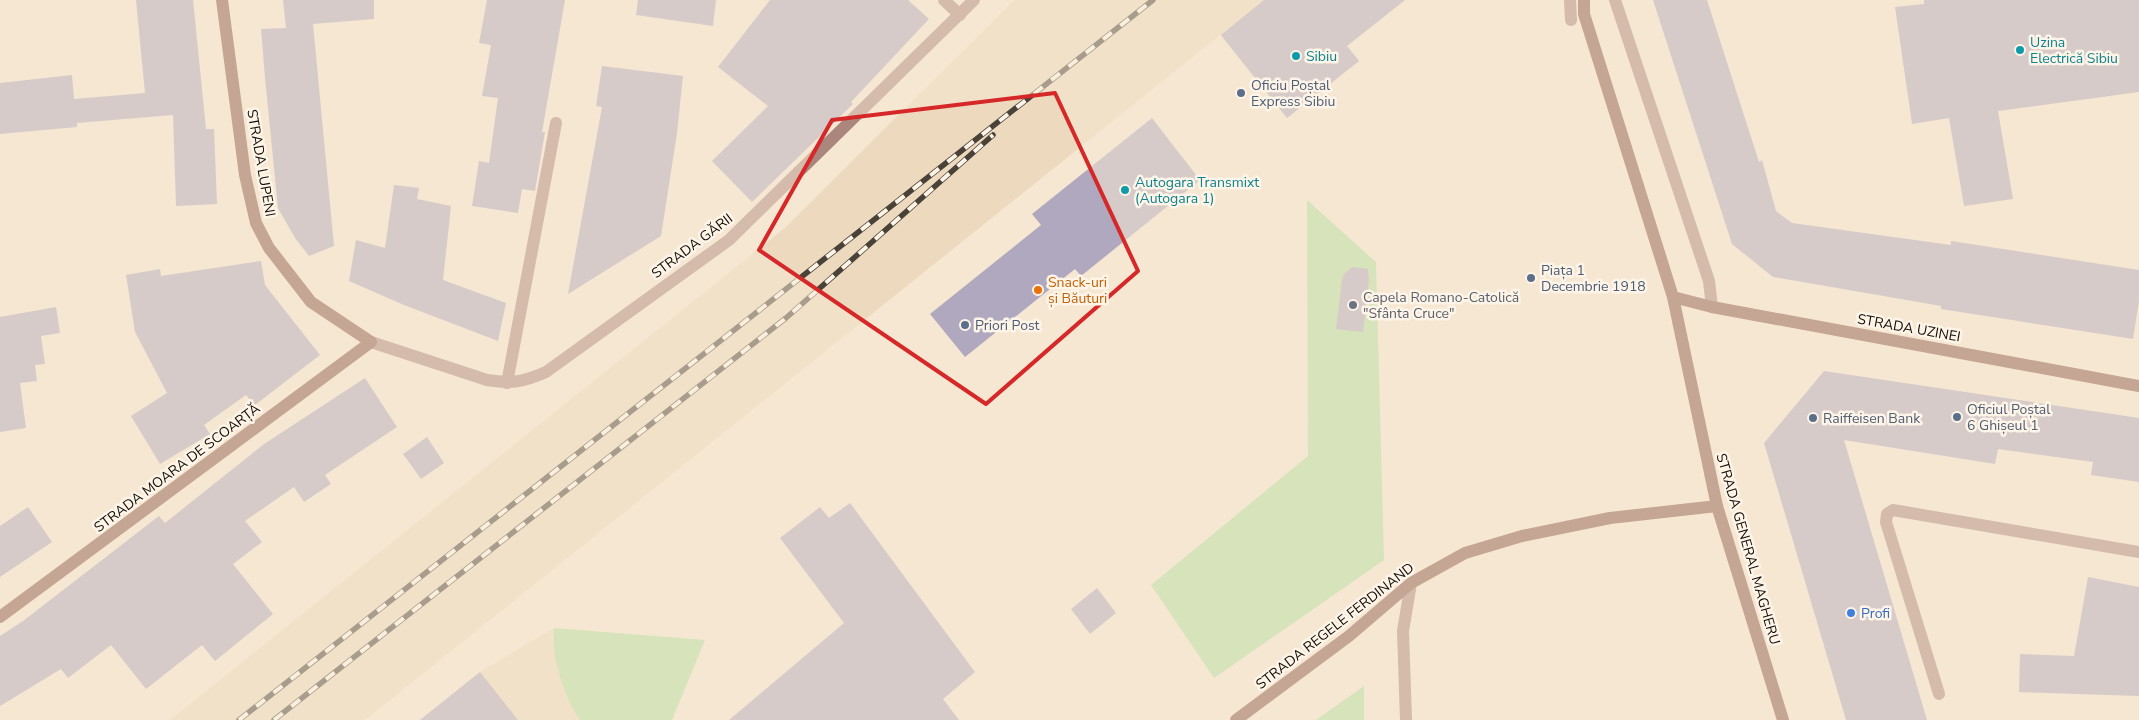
<svg xmlns="http://www.w3.org/2000/svg" width="2139" height="720" viewBox="0 0 2139 720" font-family="'Nunito Sans',sans-serif">
<style>
.built{fill:#edd9be}
.green{fill:#b1dea1}
.building{fill:#b0a8be}
.lines{fill:none;stroke-linecap:round;stroke-linejoin:round}
.street{stroke:#aa867d;stroke-width:12}
.secondary{stroke:#89564b;stroke-width:12}
.rail-casing{stroke:#494238;stroke-width:5.5}
.rail{stroke:#fef5e8;stroke-width:4;stroke-dasharray:11;stroke-linecap:butt}
.marked{fill:none;stroke:#d62828;stroke-width:4;stroke-linejoin:round}
.culture-dot{fill:#0f9aa8;stroke:#fef5e8;stroke-width:2}
.service-dot{fill:#5c6f8a;stroke:#fef5e8;stroke-width:2}
.food-dot{fill:#e8710a;stroke:#fef5e8;stroke-width:2}
.worship-dot{fill:#6b7280;stroke:#fef5e8;stroke-width:2}
.shop-dot{fill:#3f7fe0;stroke:#fef5e8;stroke-width:2}
.labels{text-anchor:middle;dominant-baseline:central;stroke-width:5;stroke-linejoin:round;paint-order:stroke}
.culture-label{font-size:14px;fill:#0d838f;stroke:#fef5e8;text-anchor:start}
.service-label{font-size:14px;fill:#4e5e75;stroke:#fef5e8;text-anchor:start}
.street-label{font-size:14px;fill:#120d07;stroke:#fef5e8}
.food-label{font-size:14px;fill:#c56008;stroke:#fef5e8;text-anchor:start}
.worship-label{font-size:14px;fill:#5b616d;stroke:#fef5e8;text-anchor:start}
.shop-label{font-size:14px;fill:#366cbe;stroke:#fef5e8;text-anchor:start}
</style>
<rect width="100%" height="100%" fill="#f6e7d2"/>
<g class="built">
<path d="M 1014,0 L 1405,0 L 1347,46 L 1359,61 L 1287,118 L 1220,35 L 365,720 L 170,720 L 786,227 Z"/>
<path d="M 554,628 L 552,638 L 580,720 L 420,720 L 480,672 Z"/>
</g>
<g class="green">
<path d="M 1307,200 L 1376,262 L 1384,560 L 1214,678 L 1151,585 L 1308,456 Z"/>
<path d="M 554,628 L 705,640 L 672,720 L 580,720 C 565,699 550,654 554,628 Z"/>
<path d="M 1364,686 L 1364,720 L 1316,720 Z"/>
</g>
<g class="building">
<path d="M 136,0 L 193,0 L 206,129 L 214,129 L 217,204 L 176,206 L 173,115 L 77,123 L 77,127 L 0,134 L 0,83 L 72,75 L 74,99 L 145,93 Z"/>
<path d="M 283,0 L 374,0 L 374,19 L 313,24 L 334,246 L 309,256 L 295,238 L 278,208 L 265,78 L 261,29 L 286,28 Z"/>
<path d="M 487,0 L 565,0 L 542,132 L 545,132 L 535,191 L 522,189 L 518,213 L 472,206 L 479,161 L 489,163 L 498,98 L 482,96 L 491,45 L 479,43 Z"/>
<path d="M 638,0 L 716,0 L 713,26 L 636,15 Z"/>
<path d="M 770,0 L 908,0 L 929,19 L 851,102 L 853,104 L 752,202 L 712,161 L 768,106 L 718,67 Z"/>
<path d="M 1264,0 L 1405,0 L 1347,46 L 1359,61 L 1287,118 L 1221,35 Z"/>
<path d="M 1653,0 L 1707,0 L 1759,162 L 1762,160 L 1776,211 L 1792,223 L 1951,245 L 1951,241 L 2139,270 L 2139,301 L 2133,339 L 1941,309 L 1941,306 L 1773,277 L 1732,244 Z"/>
<path d="M 1924,0 L 2139,0 L 2139,92 L 1998,111 L 2013,199 L 1964,206 L 1949,118 L 1912,124 L 1895,7 L 1924,4 Z"/>
<path d="M 602,66 L 683,76 L 677,133 L 661,236 L 568,294 L 602,107 L 596,106 Z"/>
<path d="M 1152,118 L 1200,180 L 1081,276 L 1075,269 L 965,357 L 930,314 L 1041,225 L 1032,214 Z"/>
<path d="M 394,185 L 419,188 L 417,199 L 451,206 L 443,280 L 506,303 L 498,341 L 404,305 L 349,281 L 356,240 L 385,248 Z"/>
<path d="M 261,261 L 265,285 L 320,355 L 255,405 L 246,395 L 204,425 L 210,434 L 160,464 L 131,416 L 167,393 L 135,332 L 126,275 L 160,269 L 161,276 Z"/>
<path d="M 1352,267 L 1368,269 L 1369,280 L 1363,332 L 1336,329 L 1342,280 L 1344,274 Z"/>
<path d="M 56,307 L 60,333 L 41,336 L 45,364 L 35,365 L 37,381 L 20,383 L 26,428 L 0,432 L 0,317 Z"/>
<path d="M 1824,371 L 2139,418 L 2139,482 L 2091,475 L 2093,462 L 1998,449 L 1995,464 L 1844,440 L 1927,720 L 1846,720 L 1764,443 Z"/>
<path d="M 365,378 L 397,427 L 325,475 L 331,484 L 304,502 L 294,487 L 245,521 L 262,542 L 233,564 L 273,614 L 215,661 L 202,645 L 146,689 L 111,645 L 68,678 L 61,669 L 0,706 L 0,636 L 23,621 L 159,516 L 165,523 L 264,444 Z"/>
<path d="M 427,437 L 444,463 L 421,479 L 403,454 Z"/>
<path d="M 850,503 L 975,672 L 943,699 L 959,720 L 729,720 L 844,623 L 780,538 L 820,507 L 829,518 Z"/>
<path d="M 28,507 L 52,542 L 0,577 L 0,526 Z"/>
<path d="M 2088,577 L 2139,587 L 2139,696 L 2019,692 L 2020,654 L 2074,656 Z"/>
<path d="M 1097,588 L 1116,613 L 1090,634 L 1071,609 Z"/>
<path d="M 480,672 L 518,720 L 420,720 Z"/>
</g>
<g class="lines">
<g class="street">
<path d="M 944,0 L 960,15"/>
<path d="M 1570,0 L 1571,20"/>
<path d="M 1615,0 L 1709,281 L 1712,307"/>
<path d="M 371,342 L 487,380 C 512,384 523,382 546,372 L 729,240 L 974,0"/>
<path d="M 507,383 L 556,123"/>
<path d="M 1939,694 L 1886,522 L 1887,514 L 1893,510 L 2139,552"/>
<path d="M 1406,720 L 1403,631 L 1411,583"/>
</g>
<g class="secondary">
<path d="M 1584,0 L 1584,14 L 1673,297 L 1717,506 L 1783,720"/>
<path d="M 1673,297 L 1712,307 L 2139,386"/>
<path d="M 0,617 L 371,342 L 311,302 L 269,248 L 256,223 L 245,175 L 222,0"/>
<path d="M 1236,720 L 1349,636 L 1411,583 L 1465,553 L 1522,536 L 1610,518 L 1717,506"/>
</g>
<g class="rail-casing">
<g id="rail">
<path d="M 239,720 L 1153,0"/>
<path d="M 274,720 L 786,318 L 993,135"/>
</g>
</g>
<use href="#rail" class="rail"/>
</g>
<path d="M0 0H2139V720H0ZM 1055,93 L 1138,271 L 986,404 L 759,250 L 832,120 Z" fill="#f6e7d2" fill-opacity=".55" fill-rule="evenodd"/>
<path class="marked" d="M 1055,93 L 1138,271 L 986,404 L 759,250 L 832,120 Z"/>
<g class="culture-dot">
<circle cx="2020" cy="50" r="5"/>
<circle cx="1296" cy="56" r="5"/>
<circle cx="1125" cy="190" r="5"/>
</g>
<g class="service-dot">
<circle cx="1241" cy="93" r="5"/>
<circle cx="1531" cy="278" r="5"/>
<circle cx="965" cy="325" r="5"/>
<circle cx="1957" cy="417" r="5"/>
<circle cx="1813" cy="418" r="5"/>
</g>
<circle class="food-dot" cx="1038" cy="290" r="5"/>
<circle class="worship-dot" cx="1353" cy="305" r="5"/>
<circle class="shop-dot" cx="1851" cy="613" r="5"/>
<g class="labels">
<g class="culture-label">
<text x="2030" y="42">Uzina<tspan x="2030" dy="16">Electrică Sibiu</tspan></text>
<text x="1306" y="56">Sibiu</text>
<text x="1135" y="182">Autogara Transmixt<tspan x="1135" dy="16">(Autogara 1)</tspan></text>
</g>
<g class="service-label">
<text x="1251" y="85">Oficiu Poștal<tspan x="1251" dy="16">Express Sibiu</tspan></text>
<text x="1541" y="270">Piața 1<tspan x="1541" dy="16">Decembrie 1918</tspan></text>
<text x="975" y="325">Priori Post</text>
<text x="1967" y="409">Oficiul Poștal<tspan x="1967" dy="16">6 Ghișeul 1</tspan></text>
<text x="1823" y="418">Raiffeisen Bank</text>
</g>
<g class="street-label">
<text transform="translate(261 163) rotate(80)">STRADA LUPENI</text>
<text transform="translate(692 246) rotate(-37)">STRADA GĂRII</text>
<text transform="translate(1909 328) rotate(10)">STRADA UZINEI</text>
<text transform="translate(177 468) rotate(-37)">STRADA MOARA DE SCOARȚĂ</text>
<text transform="translate(1748 549) rotate(74)">STRADA GENERAL MAGHERU</text>
<text transform="translate(1335 626) rotate(-38)">STRADA REGELE FERDINAND</text>
</g>
<g class="food-label">
<text x="1048" y="282">Snack-uri<tspan x="1048" dy="16">și Băuturi</tspan></text>
</g>
<g class="worship-label">
<text x="1363" y="297">Capela Romano-Catolică<tspan x="1363" dy="16">"Sfânta Cruce"</tspan></text>
</g>
<g class="shop-label">
<text x="1861" y="613">Profi</text>
</g>
</g>
</svg>
